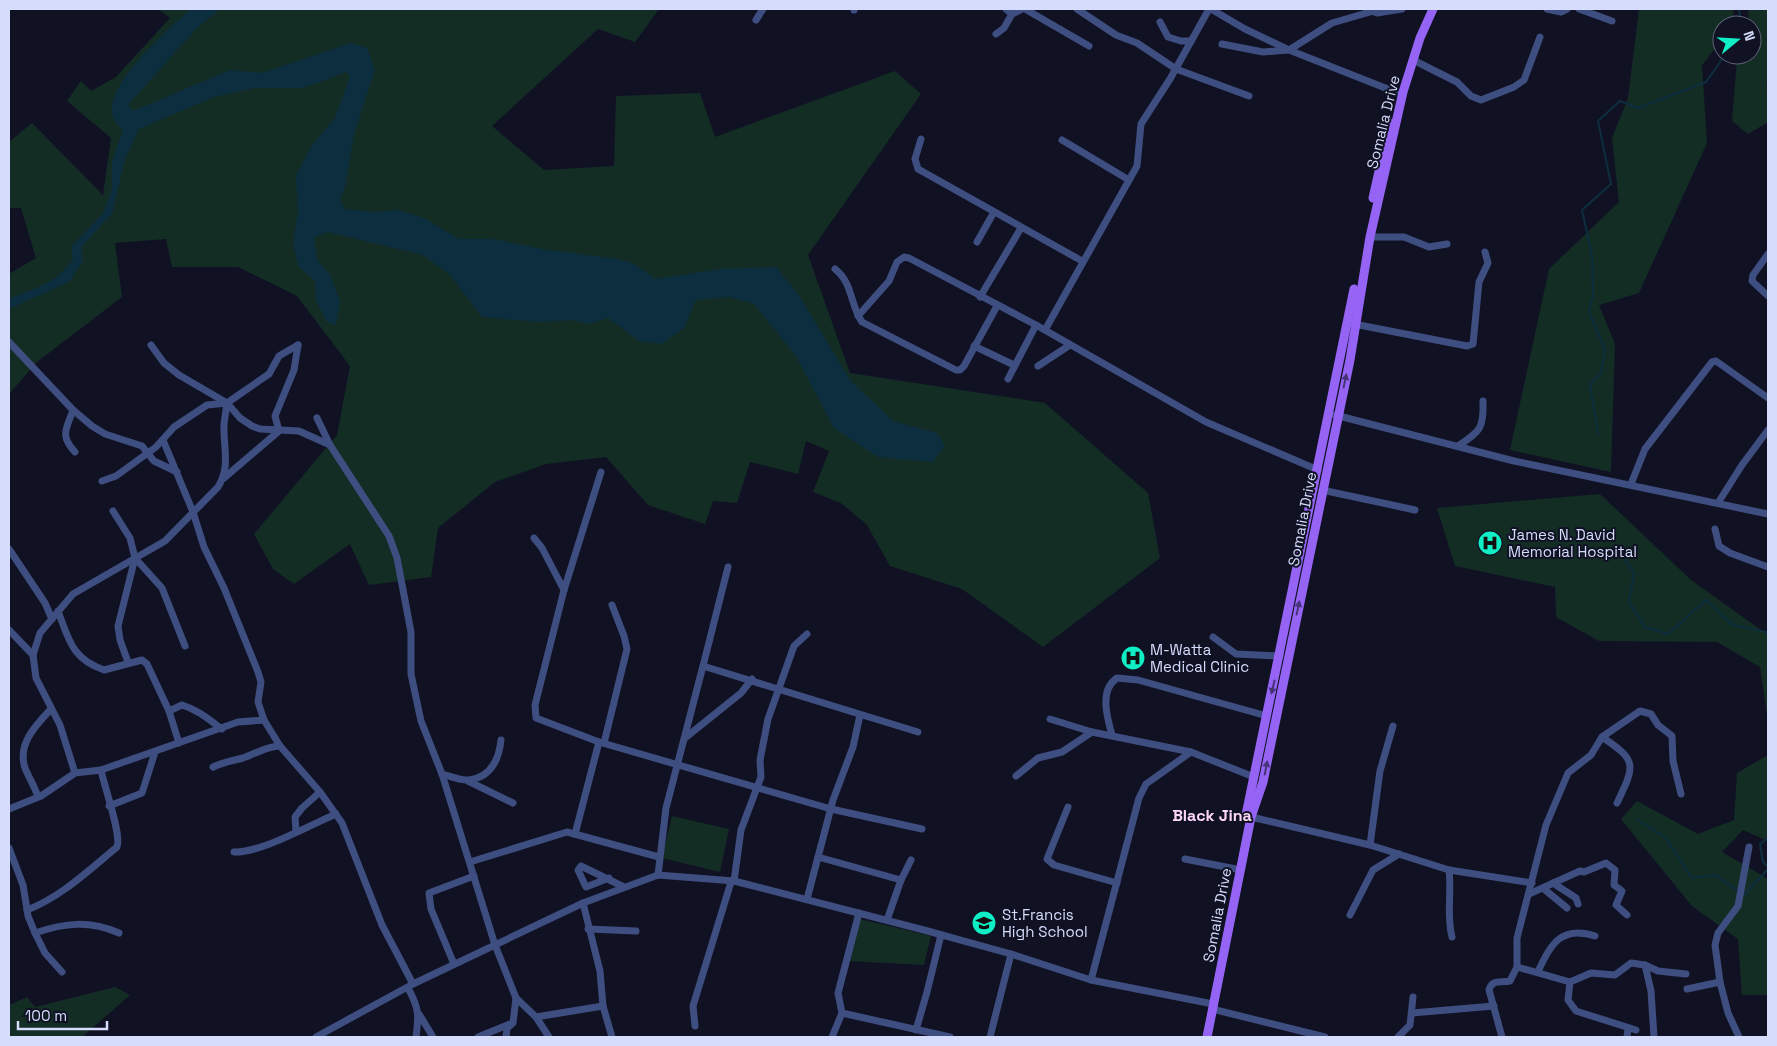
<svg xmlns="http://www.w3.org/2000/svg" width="1777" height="1046" font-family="'Space Grotesk',sans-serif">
  <rect width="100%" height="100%" fill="#101224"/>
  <g fill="#132d25">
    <path d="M 158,9 L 659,9 L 635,42 L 598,29 L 492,126 L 544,170 L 614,166 L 616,96 L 700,93 L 715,137 L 895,71 L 921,94 L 808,255 L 850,373 L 1045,403 L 1148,493 L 1160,558 L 1043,647 L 962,589 L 890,566 L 867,525 L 841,503 L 813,492 L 829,451 L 806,441 L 798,474 L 750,462 L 737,503 L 713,501 L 705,524 L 648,505 L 606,457 L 546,464 L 495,482 L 438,528 L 431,577 L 369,585 L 350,544 L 294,584 L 273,569 L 254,534 L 337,435 L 350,366 L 297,296 L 238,267 L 172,267 L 166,239 L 115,243 L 122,297 L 37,362 L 9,394 L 9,274 L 36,258 L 21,208 L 9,208 L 9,142 L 32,123 L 103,195 L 111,138 L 67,101 L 81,81 L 91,91 L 116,77 L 170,18 Z"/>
    <path d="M 1639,9 L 1733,9 L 1735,25 L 1722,25 L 1722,40 L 1702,65 L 1707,143 L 1639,293 L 1599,305 L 1615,344 L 1611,472 L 1510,450 L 1549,269 L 1619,202 L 1612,138 L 1628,98 Z"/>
    <path d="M 1748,9 L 1768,9 L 1768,86 L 1766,87 L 1768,91 L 1768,122 L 1748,134 L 1732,121 L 1737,60 L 1740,55 L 1752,55 L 1752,25 L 1749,25 Z"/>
    <path d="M 1600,494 L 1691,580 L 1768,635 L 1768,721 L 1760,667 L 1717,642 L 1599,641 L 1556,617 L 1555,587 L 1455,566 L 1437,508 Z"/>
    <path d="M 1768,755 L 1768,841 L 1743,830 L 1722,852 L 1768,879 L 1768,995 L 1742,995 L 1738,939 L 1692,906 L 1621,819 L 1637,801 L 1698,834 L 1734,820 L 1737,773 Z"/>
    <path d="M 672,816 L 729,829 L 720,872 L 662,858 Z"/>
    <path d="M 860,919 L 931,936 L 924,965 L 848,961 Z"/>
    <path d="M 115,987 L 130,995 L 82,1037 L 9,1037 L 9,1005 L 27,997 L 35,1007 Z"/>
  </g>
  <path fill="#0d2e3f" d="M 191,9 L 220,9 L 196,29 L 128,105 L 133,111 L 230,70 L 262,73 L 351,43 L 367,48 L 375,70 L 354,134 L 346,183 L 340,200 L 345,209 L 374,212 L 399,210 L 424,218 L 459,239 L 494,239 L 542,249 L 617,259 L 633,263 L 655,279 L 721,269 L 776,267 L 799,295 L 850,380 L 893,421 L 937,433 L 945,446 L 933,462 L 878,457 L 834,428 L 796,356 L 754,304 L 730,297 L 696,300 L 684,328 L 661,344 L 639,341 L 608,318 L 589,324 L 571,320 L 539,322 L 482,317 L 450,275 L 423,255 L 328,232 L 314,237 L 317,260 L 330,274 L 340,302 L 336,325 L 327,322 L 316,301 L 315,281 L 298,266 L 293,242 L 298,212 L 296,175 L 313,144 L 335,118 L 350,76 L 346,72 L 303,88 L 255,88 L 214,97 L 139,129 L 125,159 L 112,214 L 81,247 L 83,261 L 69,282 L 9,309 L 9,299 C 36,287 56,285 73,259 L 71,247 L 104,212 L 112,188 L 112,162 L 123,130 C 116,124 111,118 112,107 C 116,75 167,30 191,9 Z"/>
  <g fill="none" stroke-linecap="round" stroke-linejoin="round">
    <g stroke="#0d2e3f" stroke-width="2">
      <path d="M 1739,9 L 1741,25"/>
      <path d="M 1598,433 L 1590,385 L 1601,373 L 1605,349 L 1589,312 L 1593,295 L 1592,256 L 1582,210 L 1611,184 L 1598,121 L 1620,101 L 1638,108 L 1706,82 L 1725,55"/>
      <path d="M 1622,554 L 1634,573 L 1629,602 L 1645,627 L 1668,634 L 1706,600 L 1733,625 L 1766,632 L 1768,636"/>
      <path d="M 1636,819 L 1665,837 L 1692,878 L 1715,875 L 1738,891"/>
      <path d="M 1768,838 L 1760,844 L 1763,862 L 1768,867"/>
      <path d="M 1742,894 L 1744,895 L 1768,869"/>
    </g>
    <g stroke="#3e4e80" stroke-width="7">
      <path d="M 1006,9 L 1012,14"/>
      <path d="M 1025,9 L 1089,46"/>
      <path d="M 1077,9 L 1116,35 L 1137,43 L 1176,69 L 1249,96"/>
      <path d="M 1211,9 L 1245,29 L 1289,50 L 1398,93"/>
      <path d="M 1366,9 L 1377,13 L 1402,9"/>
      <path d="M 1547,9 L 1561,12 L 1567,9"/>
      <path d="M 1579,9 L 1612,21"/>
      <path d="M 854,10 L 854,9"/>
      <path d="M 756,20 L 763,9"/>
      <path d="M 1160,22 L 1168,37 L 1181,41 L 1191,41"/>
      <path d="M 996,34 L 1004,28 L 1012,14 L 1022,9"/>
      <path d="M 1222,44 L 1263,52 L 1289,50 L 1332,23 L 1370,12"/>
      <path d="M 1413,60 L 1457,82 L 1471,96 L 1481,100 L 1514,87 L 1524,80 L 1540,37"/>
      <path d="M 921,139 L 915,159 L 918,169 L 1082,261"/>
      <path d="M 1062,140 L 1129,180"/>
      <path d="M 1370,237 L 1404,237 L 1429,247 L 1447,244"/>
      <path d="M 977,242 L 994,212"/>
      <path d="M 1768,254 L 1753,275 L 1752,281 L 1768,296"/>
      <path d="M 835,269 C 853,283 850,305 862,322 L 956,370 L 960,370 L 964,366 L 997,306"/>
      <path d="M 980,297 L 1021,228"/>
      <path d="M 858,316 L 889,281 L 897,262 L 904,257 L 909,258 L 1036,325 L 1206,422 L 1318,470"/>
      <path d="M 1354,324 L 1467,346 L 1473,344 L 1479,282 L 1488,263 L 1485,252"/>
      <path d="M 1045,330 L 1137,166 L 1141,124 L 1170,79 L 1209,9"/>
      <path d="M 9,342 L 73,410 L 92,426 L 105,434 L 142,446 L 154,461 L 177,472"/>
      <path d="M 151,345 L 164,363 L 179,375 L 227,403 L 240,418 L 252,426 L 260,429 L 299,431 L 330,445 L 389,536 L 397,558 L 411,632 L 411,674 L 421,721 L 442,774 L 495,945 L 516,998 L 513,1023 L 507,1028 L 506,1037"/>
      <path d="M 974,346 L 1014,365"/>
      <path d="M 1038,366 L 1070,345"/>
      <path d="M 1008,379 L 1036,325"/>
      <path d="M 73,410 C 67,428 59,435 75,452"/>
      <path d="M 1335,415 L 1514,461 L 1768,514"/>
      <path d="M 317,418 L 330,445"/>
      <path d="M 163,440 L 193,512 L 204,547 L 224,588 L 258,672 L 261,682 L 258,702 L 264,720"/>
      <path d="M 1458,446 C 1480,431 1484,429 1483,401"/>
      <path d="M 601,472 L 564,590 L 535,705 L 536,718 L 599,742 L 831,809 L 922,829"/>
      <path d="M 224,478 L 279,431 L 275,416 L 294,370 L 298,345"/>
      <path d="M 102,481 L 116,476 L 156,447 L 174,427 L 207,405 L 227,403 L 269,374 L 279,356 L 298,345"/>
      <path d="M 1631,484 L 1645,449 L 1712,362 L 1716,361 L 1768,398"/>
      <path d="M 1322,490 L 1415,510"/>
      <path d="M 1718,503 L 1742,465 L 1768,430"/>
      <path d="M 113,511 L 130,538 L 135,558 L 118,626 L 120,640 L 128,662"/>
      <path d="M 1715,529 L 1719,546 L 1730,553 L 1768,567"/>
      <path d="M 534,538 L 542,548 L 564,590"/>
      <path d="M 9,549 L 45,603 L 52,619"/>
      <path d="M 135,558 L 162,588 L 185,646"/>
      <path d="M 58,611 C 69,640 72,659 104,670 L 142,660 L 147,664 L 169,711 L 179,743"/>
      <path d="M 9,630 L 33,655"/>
      <path d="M 1213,637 L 1236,654 L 1280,656"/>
      <path d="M 703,666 L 728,567"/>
      <path d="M 169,711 L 182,705 C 198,710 208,719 222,729"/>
      <path d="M 1050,719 L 1092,732 L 1191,752 L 1254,777"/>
      <path d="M 1112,735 C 1107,717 1099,690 1117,678 L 1138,680 L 1267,716"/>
      <path d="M 1602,737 C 1638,761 1635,765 1617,803"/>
      <path d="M 685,738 L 741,693 L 752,679"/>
      <path d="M 604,743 L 627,649 L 624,636 L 612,605"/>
      <path d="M 213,767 C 223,762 232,761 243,758 C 255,754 267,746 280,746"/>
      <path d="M 75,773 L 60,725 L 36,678 L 33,655 L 40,633 L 73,594 L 165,541 L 218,487 C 231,466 223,447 224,424 C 225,417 226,410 227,403"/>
      <path d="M 442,774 C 449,776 461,781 469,780 C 491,777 499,759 501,740"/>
      <path d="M 1016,776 L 1038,758 L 1062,752 L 1092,732"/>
      <path d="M 468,781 L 513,803"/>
      <path d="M 38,797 C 35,787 29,778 25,768 C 17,744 36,725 51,709"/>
      <path d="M 109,806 L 142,793 L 155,752"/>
      <path d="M 1068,807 L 1047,859 L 1054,865 L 1117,883"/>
      <path d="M 9,809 L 41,796 L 75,773 L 101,770 L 238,722 L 264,720 L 280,746 L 320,792 L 342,823 L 382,925 L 413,984"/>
      <path d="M 1251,817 L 1370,845 L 1449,870 L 1532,883"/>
      <path d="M 296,831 L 295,817 L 302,808 L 320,792"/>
      <path d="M 575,834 L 599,742"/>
      <path d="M 1370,845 L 1380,771 L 1393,726"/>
      <path d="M 9,848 L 23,885 L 28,916 L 35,933 L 45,953 L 62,972"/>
      <path d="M 234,852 C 261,853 310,825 336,814"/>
      <path d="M 818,857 L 901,880"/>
      <path d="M 1185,859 L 1236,869"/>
      <path d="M 470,862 L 567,832 L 659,857"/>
      <path d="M 1449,870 C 1452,893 1446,915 1452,937"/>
      <path d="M 658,875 L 666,808 L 703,666 L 918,732"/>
      <path d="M 609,878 L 586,887 L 578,870 L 581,866 L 624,887"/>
      <path d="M 734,881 L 741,830 L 761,777 L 760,760 L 768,719 L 794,646 L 807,634"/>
      <path d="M 1553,883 L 1576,898 L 1578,904"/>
      <path d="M 1544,889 L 1567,908"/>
      <path d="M 1529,894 L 1580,871 L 1584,872 L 1606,863 L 1615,870 L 1614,885 L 1622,891 L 1616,905 L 1627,915"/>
      <path d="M 807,899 L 833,800 L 853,747 L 860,715"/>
      <path d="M 583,903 L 600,971 L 603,1006 L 612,1037"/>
      <path d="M 27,910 C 61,897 89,870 117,847 C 122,835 104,786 101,770"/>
      <path d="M 1350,915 L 1373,870 L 1399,854"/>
      <path d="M 887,920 L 901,880 L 911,860"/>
      <path d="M 588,929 L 636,931"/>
      <path d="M 35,933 C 64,923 89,920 119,933"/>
      <path d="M 454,964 L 431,909 L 429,893 L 474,876"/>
      <path d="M 1645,965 L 1651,991 L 1654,1037"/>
      <path d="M 1517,967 L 1570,982 L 1591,973 L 1615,975 L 1631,963 L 1645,965 L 1658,971 L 1686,974"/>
      <path d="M 1538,972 C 1550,944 1562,925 1595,936"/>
      <path d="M 1091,980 L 1139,798 L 1146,784 L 1191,752"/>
      <path d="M 1570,982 L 1568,1000 L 1576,1011 L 1636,1030"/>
      <path d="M 1720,982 L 1715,945 L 1718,933 L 1738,906 L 1749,847"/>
      <path d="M 408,988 C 419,1008 419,1015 416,1037"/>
      <path d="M 1687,989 L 1720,982 L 1728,1013 L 1739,1037"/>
      <path d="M 516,998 L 536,1017 L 549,1037"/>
      <path d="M 1212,1009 L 1325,1037"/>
      <path d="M 842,1013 L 950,1037"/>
      <path d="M 1412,1013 L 1494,1006"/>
      <path d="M 419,1014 L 433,1037"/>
      <path d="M 536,1017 L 603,1006"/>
      <path d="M 695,1026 L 693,1006 L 731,882"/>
      <path d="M 916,1030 L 927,992 L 941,935"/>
      <path d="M 316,1037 L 413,984 L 583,903 L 658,875 L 734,881 L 924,930 L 1011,954 L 1091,980 L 1213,1004"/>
      <path d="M 478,1037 L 510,1024"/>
      <path d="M 832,1037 L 842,1013 L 838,993 L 859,913"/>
      <path d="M 990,1037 L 1011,954"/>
      <path d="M 1398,1037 L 1410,1025 L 1413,997"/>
      <path d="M 1502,1037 L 1489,990 C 1492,979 1500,983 1510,981 L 1517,967 L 1517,938 L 1546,825 L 1568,773 L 1591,755 L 1602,737 L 1640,711 L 1651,714 L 1658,725 L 1672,736 L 1673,761 L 1681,794"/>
      <path d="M 1627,1037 L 1628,1028"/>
    </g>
    <g stroke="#9664f5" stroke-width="9">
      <path d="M 1373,198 L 1390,123"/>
      <path d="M 1246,815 L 1354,289"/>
      <path d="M 1207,1037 L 1251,817 L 1263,782 L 1350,360 L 1370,237 L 1403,92 L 1420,38 L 1433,9"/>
    </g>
  </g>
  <defs><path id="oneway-solid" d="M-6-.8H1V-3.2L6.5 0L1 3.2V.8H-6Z" transform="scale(1.25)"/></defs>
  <g fill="#463378">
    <use href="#oneway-solid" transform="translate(1345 381) rotate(-78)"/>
    <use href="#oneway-solid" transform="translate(1298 608) rotate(-78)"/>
    <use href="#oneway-solid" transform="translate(1273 687) rotate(103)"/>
    <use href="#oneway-solid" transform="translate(1266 768) rotate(-79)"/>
  </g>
  <defs>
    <symbol id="hospital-disc" viewBox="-11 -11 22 22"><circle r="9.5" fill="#10eec5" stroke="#101224"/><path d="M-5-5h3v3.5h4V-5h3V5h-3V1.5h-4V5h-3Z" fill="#111"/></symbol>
    <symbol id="school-disc" viewBox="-11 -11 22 22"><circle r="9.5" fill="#10eec5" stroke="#101224"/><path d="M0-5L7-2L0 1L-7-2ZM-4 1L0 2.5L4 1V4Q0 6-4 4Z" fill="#111"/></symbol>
  </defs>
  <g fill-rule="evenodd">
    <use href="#hospital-disc" x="1476" y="529" width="28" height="28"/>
    <use href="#hospital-disc" x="1119" y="644" width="28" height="28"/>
    <use href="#school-disc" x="970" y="909" width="28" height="28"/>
  </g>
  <g text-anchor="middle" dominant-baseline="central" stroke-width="4" stroke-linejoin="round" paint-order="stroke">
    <g font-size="15" fill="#d5dcfc" stroke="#101224">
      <text transform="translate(1383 122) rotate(-76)">Somalia Drive</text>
      <text transform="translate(1302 519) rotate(-79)">Somalia Drive</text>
      <text transform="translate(1217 915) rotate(-79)">Somalia Drive</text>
    </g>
    <g font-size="15" fill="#d5dcfc" stroke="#101224" text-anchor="start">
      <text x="1508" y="534">James N. David<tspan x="1508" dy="17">Memorial Hospital</tspan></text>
      <text x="1150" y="649">M-Watta<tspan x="1150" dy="17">Medical Clinic</tspan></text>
      <text x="1002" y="914">St.Francis<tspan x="1002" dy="17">High School</tspan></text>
    </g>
    <g font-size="16" font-weight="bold" fill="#fcd7f9" stroke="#101224">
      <text x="1212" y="815">Black Jina</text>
    </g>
  </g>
  <rect width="1777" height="1046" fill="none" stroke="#d5dcfc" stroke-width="20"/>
  <g transform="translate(1737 40) rotate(72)"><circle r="24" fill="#101224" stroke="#5f637a"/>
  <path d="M0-4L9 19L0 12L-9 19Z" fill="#10eec5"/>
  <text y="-8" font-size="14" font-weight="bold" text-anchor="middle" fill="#d5dcfc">N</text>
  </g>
  <path d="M18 1021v8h89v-8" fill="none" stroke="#d5dcfc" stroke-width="2.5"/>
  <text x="25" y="1021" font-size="15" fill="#d5dcfc" stroke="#101224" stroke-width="4" paint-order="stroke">100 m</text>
</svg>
